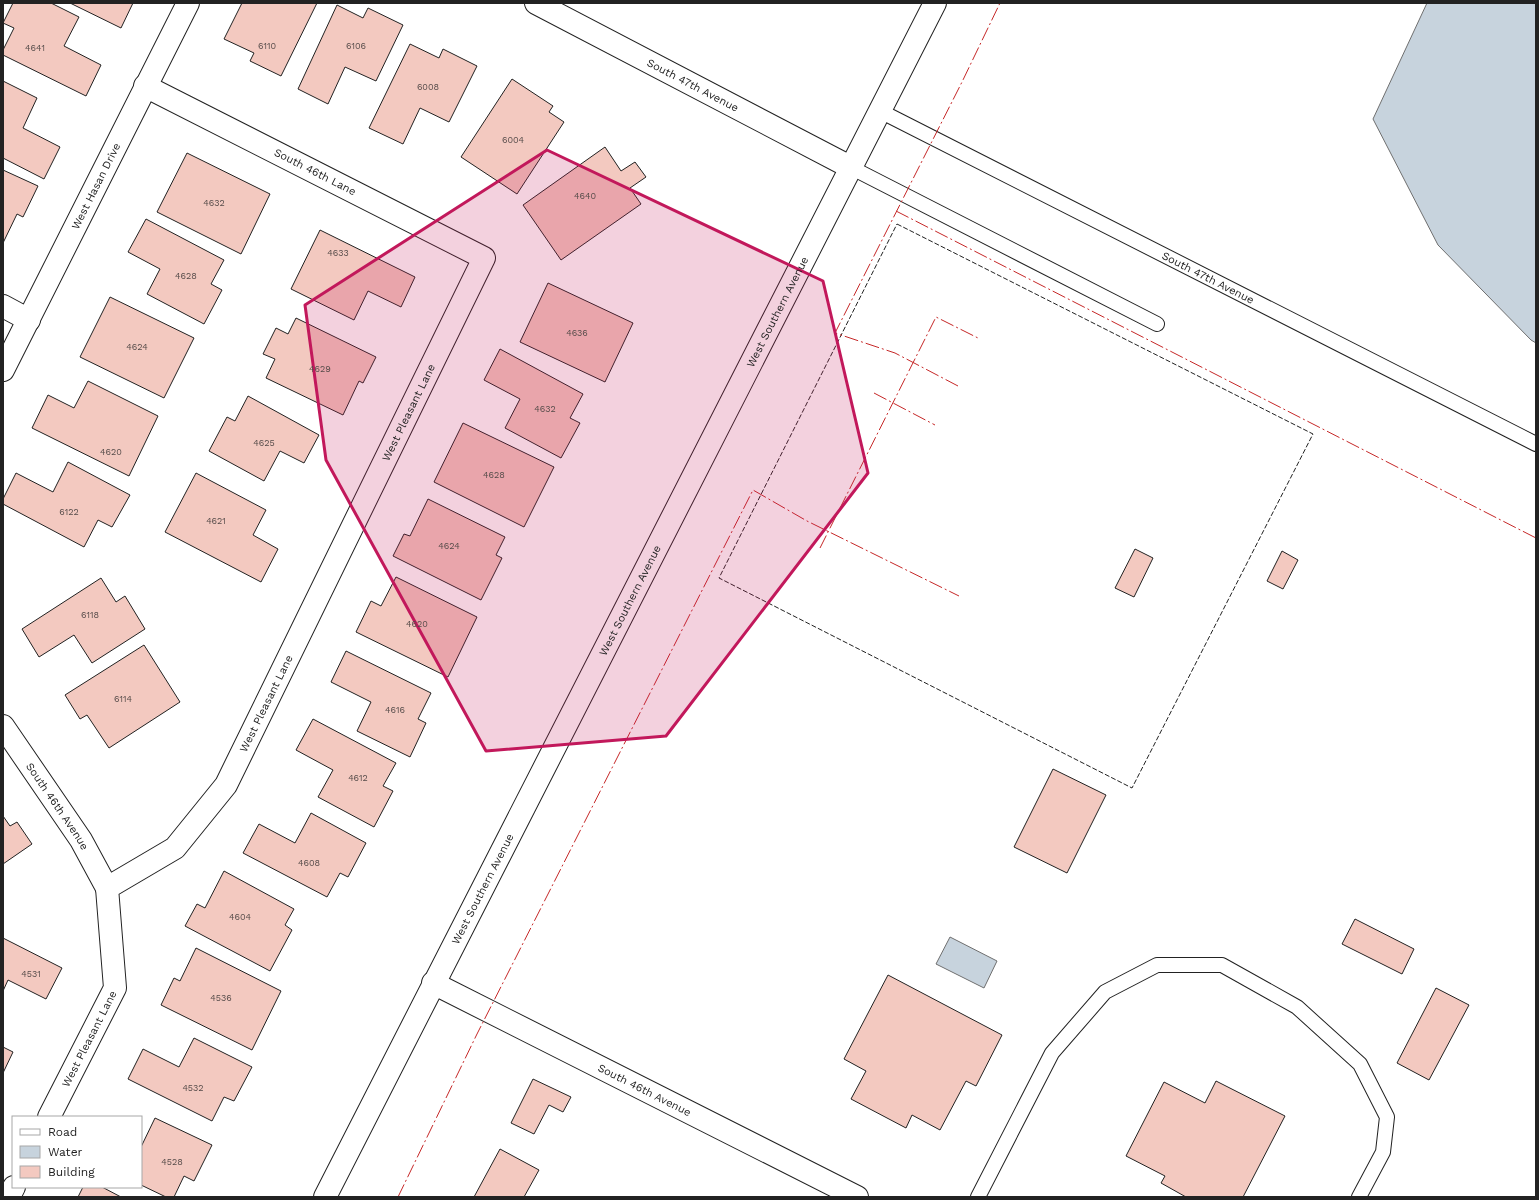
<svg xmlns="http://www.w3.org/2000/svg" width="1539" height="1200" font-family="'Work Sans',sans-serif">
  <rect width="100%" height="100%" fill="#fff"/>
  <g fill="#c7d3dd" stroke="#6f6f6f">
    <path d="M 1427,3 L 1536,3 L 1536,343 L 1531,340 L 1438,245 L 1373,119 Z"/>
    <path d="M 950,937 L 997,961 L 984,988 L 936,964 Z"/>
  </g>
  <g fill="#f3c9c0" stroke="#222">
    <path d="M 13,3 L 51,3 L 79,17 L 64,46 L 101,65 L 86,96 L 3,55 L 3,50 L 14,28 L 3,23 Z"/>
    <path d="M 70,3 L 133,3 L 121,28 Z"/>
    <path d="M 242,3 L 317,3 L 281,76 L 250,61 L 254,53 L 224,39 Z"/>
    <path d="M 337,5 L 363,18 L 368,8 L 403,25 L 376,81 L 345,67 L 328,104 L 298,89 Z"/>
    <path d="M 410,44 L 439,58 L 443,49 L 477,66 L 449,122 L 420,108 L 403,144 L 369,128 Z"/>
    <path d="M 512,79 L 553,106 L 549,112 L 564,122 L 517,194 L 461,157 Z"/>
    <path d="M 3,81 L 37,98 L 23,128 L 60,147 L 44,179 L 3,158 Z"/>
    <path d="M 605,147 L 621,171 L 635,162 L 646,177 L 630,188 L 641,204 L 561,260 L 523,205 Z"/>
    <path d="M 187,153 L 270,194 L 241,254 L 157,212 Z"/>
    <path d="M 3,170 L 38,186 L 23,217 L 17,214 L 3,243 Z"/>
    <path d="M 146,219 L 224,260 L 211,284 L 222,290 L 204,324 L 147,294 L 160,269 L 128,252 Z"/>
    <path d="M 320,230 L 415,277 L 401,307 L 368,291 L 354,320 L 291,289 Z"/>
    <path d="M 548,283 L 633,323 L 605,382 L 520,342 Z"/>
    <path d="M 110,297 L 194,338 L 164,398 L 80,357 Z"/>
    <path d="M 296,318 L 376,357 L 363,383 L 359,381 L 343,415 L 266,378 L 275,359 L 263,354 L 276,328 L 288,334 Z"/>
    <path d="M 500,349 L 583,394 L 570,418 L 580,423 L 561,458 L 505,428 L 520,399 L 484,380 Z"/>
    <path d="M 88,381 L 158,416 L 129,476 L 32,428 L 48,395 L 74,408 Z"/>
    <path d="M 248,396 L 319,435 L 304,463 L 280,451 L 264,481 L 209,451 L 227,417 L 235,421 Z"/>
    <path d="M 463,423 L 554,467 L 524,527 L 434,482 Z"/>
    <path d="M 68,462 L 130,495 L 112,527 L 98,520 L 84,547 L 3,504 L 3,499 L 16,473 L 53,492 Z"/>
    <path d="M 196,473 L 266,510 L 253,535 L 278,549 L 261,582 L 165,532 Z"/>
    <path d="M 428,499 L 505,537 L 496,555 L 502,558 L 481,600 L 393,556 L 404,534 L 410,536 Z"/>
    <path d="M 1135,549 L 1153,558 L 1134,597 L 1115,588 Z"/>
    <path d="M 1282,551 L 1298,560 L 1283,589 L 1267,581 Z"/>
    <path d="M 396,577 L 477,617 L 448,677 L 356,632 L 371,601 L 381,606 Z"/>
    <path d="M 101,578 L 116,602 L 125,596 L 145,629 L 92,663 L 74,635 L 39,657 L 22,629 Z"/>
    <path d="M 144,645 L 180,702 L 109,748 L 87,715 L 80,719 L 65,695 Z"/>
    <path d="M 346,651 L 431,693 L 418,719 L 426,723 L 410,757 L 357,731 L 371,702 L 331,682 Z"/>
    <path d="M 313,719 L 396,763 L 383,786 L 393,791 L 374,827 L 318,797 L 333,770 L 296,750 Z"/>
    <path d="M 1053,769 L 1106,795 L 1067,873 L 1014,847 Z"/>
    <path d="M 311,813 L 366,843 L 348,877 L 340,873 L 327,897 L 243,853 L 259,824 L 295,843 Z"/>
    <path d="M 3,816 L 10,826 L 17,822 L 32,844 L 3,864 Z"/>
    <path d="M 224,871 L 294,909 L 285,925 L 292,930 L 270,971 L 185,926 L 197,904 L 205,908 Z"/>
    <path d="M 1355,919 L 1414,949 L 1402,974 L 1342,944 Z"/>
    <path d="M 3,938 L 62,968 L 46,999 L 8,980 L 3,991 Z"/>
    <path d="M 196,948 L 281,991 L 252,1050 L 161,1005 L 174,978 L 180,981 Z"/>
    <path d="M 888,975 L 1002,1035 L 976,1086 L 966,1081 L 940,1130 L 912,1115 L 906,1128 L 851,1099 L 866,1071 L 844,1059 Z"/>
    <path d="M 1436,988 L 1469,1005 L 1429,1080 L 1397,1063 Z"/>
    <path d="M 194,1038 L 252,1067 L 234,1101 L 224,1097 L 212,1121 L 128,1079 L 143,1049 L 179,1067 Z"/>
    <path d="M 3,1047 L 13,1052 L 3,1073 Z"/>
    <path d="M 533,1079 L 571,1097 L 563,1112 L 549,1105 L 534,1134 L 511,1123 Z"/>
    <path d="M 1216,1081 L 1285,1116 L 1243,1197 L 1186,1197 L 1161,1183 L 1165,1176 L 1126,1156 L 1164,1082 L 1205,1103 Z"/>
    <path d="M 155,1118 L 212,1145 L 194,1181 L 184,1176 L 174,1197 L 166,1197 L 141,1185 L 141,1147 Z"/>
    <path d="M 500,1149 L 539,1170 L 524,1197 L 474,1197 Z"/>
    <path d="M 83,1187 L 102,1187 L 121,1197 L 78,1197 Z"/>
  </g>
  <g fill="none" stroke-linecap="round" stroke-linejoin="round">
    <defs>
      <g id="service">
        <path id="s1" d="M 880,111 L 1536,444"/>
        <path d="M 850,167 L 1157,324"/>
        <path d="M 978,1197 L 1052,1053 L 1105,992 L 1157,965 L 1222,965 L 1297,1007 L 1360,1064 L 1387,1117 L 1383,1152 L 1359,1197"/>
      </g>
      <g id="minor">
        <path d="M 3,306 L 29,320"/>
        <path id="s2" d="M 3,370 L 188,3"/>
        <path id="s3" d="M 3,726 L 81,840 L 107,888"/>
        <path id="s4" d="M 433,983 L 857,1197"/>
        <path id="s5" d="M 49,1117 L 115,988 L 107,888 L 175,848 L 226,785 L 484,258 L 145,86"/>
        <path d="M 9,1197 L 14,1187"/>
      </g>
      <g id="tertiary">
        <path id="s6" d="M 536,3 L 850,167"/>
      </g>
      <g id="secondary">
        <path id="s7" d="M 325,1197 L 935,3"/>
      </g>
    </defs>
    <use href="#service" stroke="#222" stroke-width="16"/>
    <use href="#minor" stroke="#222" stroke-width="24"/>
    <use href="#tertiary" stroke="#222" stroke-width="24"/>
    <use href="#secondary" stroke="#222" stroke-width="24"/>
    <use href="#service" stroke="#fff" stroke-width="14"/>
    <use href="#minor" stroke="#fff" stroke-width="22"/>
    <use href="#tertiary" stroke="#fff" stroke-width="22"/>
    <use href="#secondary" stroke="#fff" stroke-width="22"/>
    <path stroke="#222" stroke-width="1" stroke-dasharray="5 2" stroke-linecap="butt" d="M 897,224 L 1313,434 L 1132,788 L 719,578 Z"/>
    <g stroke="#c62828" stroke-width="1" stroke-dasharray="14 3 2 3" stroke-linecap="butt">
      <path d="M 896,211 L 1536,538"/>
      <path d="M 958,386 L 895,353 L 835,333 L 962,82 L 1000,3"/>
      <path d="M 874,393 L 935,425"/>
      <path d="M 820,548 L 936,317 L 980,339"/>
      <path d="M 398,1197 L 477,1034 L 753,490 L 807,521 L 959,596"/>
    </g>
  </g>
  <path fill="#c2185b" fill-opacity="0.2" stroke="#c2185b" stroke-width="3" stroke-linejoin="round" d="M 547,150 L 823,281 L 868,473 L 666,736 L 486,751 L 326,460 L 305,305 Z"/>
  <g text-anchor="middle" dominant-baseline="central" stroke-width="3" stroke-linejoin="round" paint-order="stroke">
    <g font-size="9" fill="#564c4a">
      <text x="267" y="46">6110</text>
      <text x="356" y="46">6106</text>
      <text x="35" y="48">4641</text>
      <text x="428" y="87">6008</text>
      <text x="513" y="140">6004</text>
      <text x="585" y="196">4640</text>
      <text x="214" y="203">4632</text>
      <text x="338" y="253">4633</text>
      <text x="186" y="276">4628</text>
      <text x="577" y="333">4636</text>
      <text x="137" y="347">4624</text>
      <text x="320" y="369">4629</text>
      <text x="545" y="409">4632</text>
      <text x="264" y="443">4625</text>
      <text x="111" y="452">4620</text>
      <text x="494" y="475">4628</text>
      <text x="69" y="512">6122</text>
      <text x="216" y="521">4621</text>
      <text x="449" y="546">4624</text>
      <text x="90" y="615">6118</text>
      <text x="417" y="624">4620</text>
      <text x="123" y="699">6114</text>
      <text x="395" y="710">4616</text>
      <text x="358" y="778">4612</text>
      <text x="309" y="863">4608</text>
      <text x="240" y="917">4604</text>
      <text x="31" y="974">4531</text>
      <text x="221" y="998">4536</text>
      <text x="193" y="1088">4532</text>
      <text x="172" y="1162">4528</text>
    </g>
    <g font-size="11" fill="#222" stroke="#fff">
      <text stroke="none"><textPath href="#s6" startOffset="177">South 47th Avenue</textPath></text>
      <text transform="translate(315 172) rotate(27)">South 46th Lane</text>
      <text stroke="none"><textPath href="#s2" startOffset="206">West Hasan Drive</textPath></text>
      <text stroke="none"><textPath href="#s1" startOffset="368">South 47th Avenue</textPath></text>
      <text stroke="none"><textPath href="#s7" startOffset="994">West Southern Avenue</textPath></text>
      <text stroke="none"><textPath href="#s5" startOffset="820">West Pleasant Lane</textPath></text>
      <text stroke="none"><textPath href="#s7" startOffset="670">West Southern Avenue</textPath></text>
      <text stroke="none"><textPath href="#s5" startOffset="496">West Pleasant Lane</textPath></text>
      <text stroke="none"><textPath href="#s3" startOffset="97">South 46th Avenue</textPath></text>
      <text stroke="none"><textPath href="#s7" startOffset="346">West Southern Avenue</textPath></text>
      <text stroke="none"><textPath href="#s5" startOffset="88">West Pleasant Lane</textPath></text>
      <text stroke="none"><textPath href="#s4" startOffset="237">South 46th Avenue</textPath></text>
    </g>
  </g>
  <rect width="1539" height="1200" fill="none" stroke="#222222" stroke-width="8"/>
  <rect x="12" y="1116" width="130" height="72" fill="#ffffff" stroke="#a7a7a7"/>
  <rect x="20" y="1129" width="20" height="6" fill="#ffffff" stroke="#a7a7a7"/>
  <text x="48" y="1136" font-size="12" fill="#222222">Road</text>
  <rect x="20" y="1146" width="20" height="12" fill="#c7d3dd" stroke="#a7a7a7"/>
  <text x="48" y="1156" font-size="12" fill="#222222">Water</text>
  <rect x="20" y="1166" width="20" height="12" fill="#f3c9c0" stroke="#a7a7a7"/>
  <text x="48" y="1176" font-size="12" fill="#222222">Building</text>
</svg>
